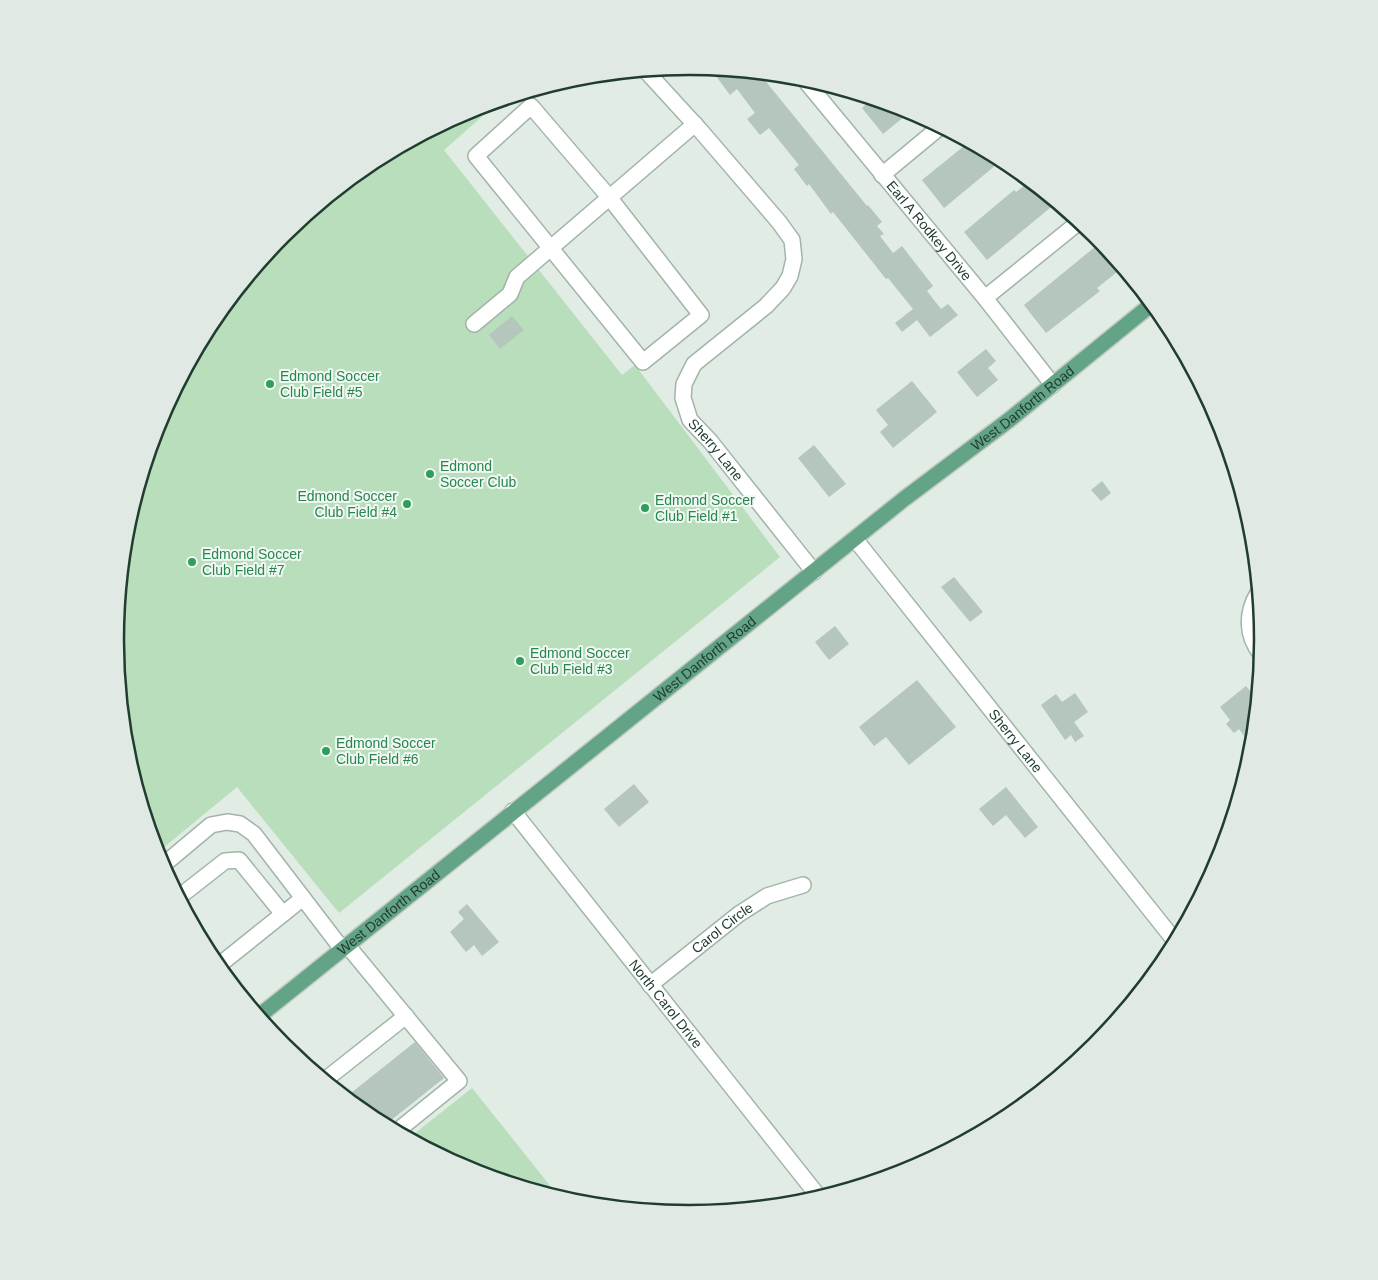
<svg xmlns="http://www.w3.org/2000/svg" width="1378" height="1280" font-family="Helvetica,sans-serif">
  <rect width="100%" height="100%" fill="#e0ece4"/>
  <g fill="#b8debb">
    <path d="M 501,100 L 444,150 L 622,375 L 635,365 L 780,557 L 339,913 L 237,787 L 157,853 L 126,752 L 115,640 L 126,528 L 159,420 L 212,321 L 284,234 L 370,163 L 470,110 Z"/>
    <path d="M 472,1088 L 559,1197 L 469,1170 L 409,1138 Z"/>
  </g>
  <g fill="#b5c6bd">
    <path d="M 710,68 L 759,73 L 867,206 L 868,205 L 882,222 L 877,226 L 884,234 L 880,236 L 893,253 L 902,246 L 933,286 L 927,291 L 941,309 L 948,304 L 958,315 L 930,337 L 917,320 L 902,332 L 895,323 L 913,309 L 888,278 L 886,279 L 833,212 L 831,214 L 809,184 L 807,186 L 794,169 L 799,165 L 769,128 L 760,135 L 747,119 L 755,113 L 737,89 L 730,95 Z"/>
    <path d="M 873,99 L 909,110 L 911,111 L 883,134 L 862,108 Z"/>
    <path d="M 969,142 L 1002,160 L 944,208 L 922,180 Z"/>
    <path d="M 1030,181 L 1056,203 L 987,260 L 964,232 L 1014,190 L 1016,192 Z"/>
    <path d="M 1101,242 L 1122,268 L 1097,288 L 1100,291 L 1046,333 L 1024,305 Z"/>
    <path d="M 512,316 L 524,330 L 500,349 L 489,335 Z"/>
    <path d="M 986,349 L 996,361 L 988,368 L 998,380 L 977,397 L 957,372 Z"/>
    <path d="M 912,381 L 937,412 L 893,448 L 880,432 L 888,425 L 876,410 Z"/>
    <path d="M 814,445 L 846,484 L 829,497 L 798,458 Z"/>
    <path d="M 1102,481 L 1111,493 L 1101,501 L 1091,490 Z"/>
    <path d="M 954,577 L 983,612 L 970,622 L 941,587 Z"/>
    <path d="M 835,626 L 849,644 L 829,660 L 815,642 Z"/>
    <path d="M 917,680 L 956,727 L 909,765 L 886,737 L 874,746 L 859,727 Z"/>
    <path d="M 1246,686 L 1257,699 L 1252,747 L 1239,729 L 1234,733 L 1226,724 L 1230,720 L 1220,707 Z"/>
    <path d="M 1075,693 L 1088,712 L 1074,722 L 1084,736 L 1075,742 L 1071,735 L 1065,740 L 1041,705 L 1056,694 L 1062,702 Z"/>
    <path d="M 634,784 L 649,802 L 619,827 L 604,809 Z"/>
    <path d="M 1006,787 L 1038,827 L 1025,838 L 1006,815 L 993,826 L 979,809 Z"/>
    <path d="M 467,904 L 499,942 L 482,956 L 474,945 L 466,952 L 450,932 L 464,919 L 458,912 Z"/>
    <path d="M 415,1042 L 444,1078 L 385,1125 L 370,1117 L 346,1097 Z"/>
  </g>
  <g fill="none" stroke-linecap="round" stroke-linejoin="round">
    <defs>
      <g id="minor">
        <path id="s1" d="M 646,71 L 700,130 L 779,222 L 792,240 L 794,259 L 790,276 L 783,288 L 766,306 L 694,364 L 684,384 L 683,398 L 690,420 L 710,441 L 814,572"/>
        <path id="s2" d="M 803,78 L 985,298 L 1053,385"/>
        <path d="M 531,106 L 609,197 L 701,315 L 643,362 L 476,156 Z"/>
        <path d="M 882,175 L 940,127"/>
        <path d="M 985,298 L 1079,222"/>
        <path d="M 474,324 L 510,294 L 517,277 L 695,124"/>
        <path id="s3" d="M 855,539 L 1175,941"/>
        <path d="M 1258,593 C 1246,613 1246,636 1261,654"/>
        <path id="s4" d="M 513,811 L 819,1197"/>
        <path d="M 162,866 L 211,825 L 227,822 L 240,824 L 254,834 L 342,949"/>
        <path d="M 179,897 L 225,861 L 239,860 L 283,914 L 303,898"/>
        <path d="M 347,945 L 459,1081 L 397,1131"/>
        <path d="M 218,966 L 283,914"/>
        <path id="s5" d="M 650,985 L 739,914 L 767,896 L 803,885"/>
        <path d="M 325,1080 L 406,1016"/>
      </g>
      <g id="major">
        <path id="s6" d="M 259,1016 L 904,499 L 1009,420 L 1152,304"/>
      </g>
    </defs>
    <use href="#minor" stroke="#a3b4aa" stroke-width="18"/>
    <use href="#major" stroke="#c1c9c5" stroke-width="18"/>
    <use href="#minor" stroke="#fff" stroke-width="15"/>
    <use href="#major" stroke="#63a386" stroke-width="15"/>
  </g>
  <g fill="#2e9e5b" stroke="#f1f8f3" stroke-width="2">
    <circle cx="270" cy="384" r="5"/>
    <circle cx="430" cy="474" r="5"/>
    <circle cx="407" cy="504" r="5"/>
    <circle cx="645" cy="508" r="5"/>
    <circle cx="192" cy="562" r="5"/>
    <circle cx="520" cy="661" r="5"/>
    <circle cx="326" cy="751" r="5"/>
  </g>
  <g text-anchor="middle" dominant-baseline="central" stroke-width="4" stroke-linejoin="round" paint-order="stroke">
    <g font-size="14" fill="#203d30" stroke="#f1f8f3">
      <text stroke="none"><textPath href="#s2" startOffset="198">Earl A Rodkey Drive</textPath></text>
      <text stroke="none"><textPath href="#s6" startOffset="976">West Danforth Road</textPath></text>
      <text stroke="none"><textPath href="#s1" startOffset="490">Sherry Lane</textPath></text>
      <text stroke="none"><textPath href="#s6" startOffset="571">West Danforth Road</textPath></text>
      <text stroke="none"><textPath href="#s3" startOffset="258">Sherry Lane</textPath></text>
      <text stroke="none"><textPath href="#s6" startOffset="166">West Danforth Road</textPath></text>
      <text stroke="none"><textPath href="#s5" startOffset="92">Carol Circle</textPath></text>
      <text stroke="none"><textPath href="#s4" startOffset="246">North Carol Drive</textPath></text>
    </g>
    <g font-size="14" fill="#27864d" stroke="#f1f8f3" text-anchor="start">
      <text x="280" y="376">Edmond Soccer<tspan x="280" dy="16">Club Field #5</tspan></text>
      <text x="440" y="466">Edmond<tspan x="440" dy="16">Soccer Club</tspan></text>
      <text x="397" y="496" text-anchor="end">Edmond Soccer<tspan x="397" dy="16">Club Field #4</tspan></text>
      <text x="655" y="500">Edmond Soccer<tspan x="655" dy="16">Club Field #1</tspan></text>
      <text x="202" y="554">Edmond Soccer<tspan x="202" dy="16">Club Field #7</tspan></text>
      <text x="530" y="653">Edmond Soccer<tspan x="530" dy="16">Club Field #3</tspan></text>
      <text x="336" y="743">Edmond Soccer<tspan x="336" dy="16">Club Field #6</tspan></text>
    </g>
  </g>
  <path d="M0 0H1378V1280H0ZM124 640a565 565 0 1 1 1130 0a565 565 0 1 1-1130 0Z" fill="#e0e9e3" fill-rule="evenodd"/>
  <path fill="none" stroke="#203d30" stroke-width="2.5" d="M124 640a565 565 0 1 1 1130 0a565 565 0 1 1-1130 0Z"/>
</svg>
